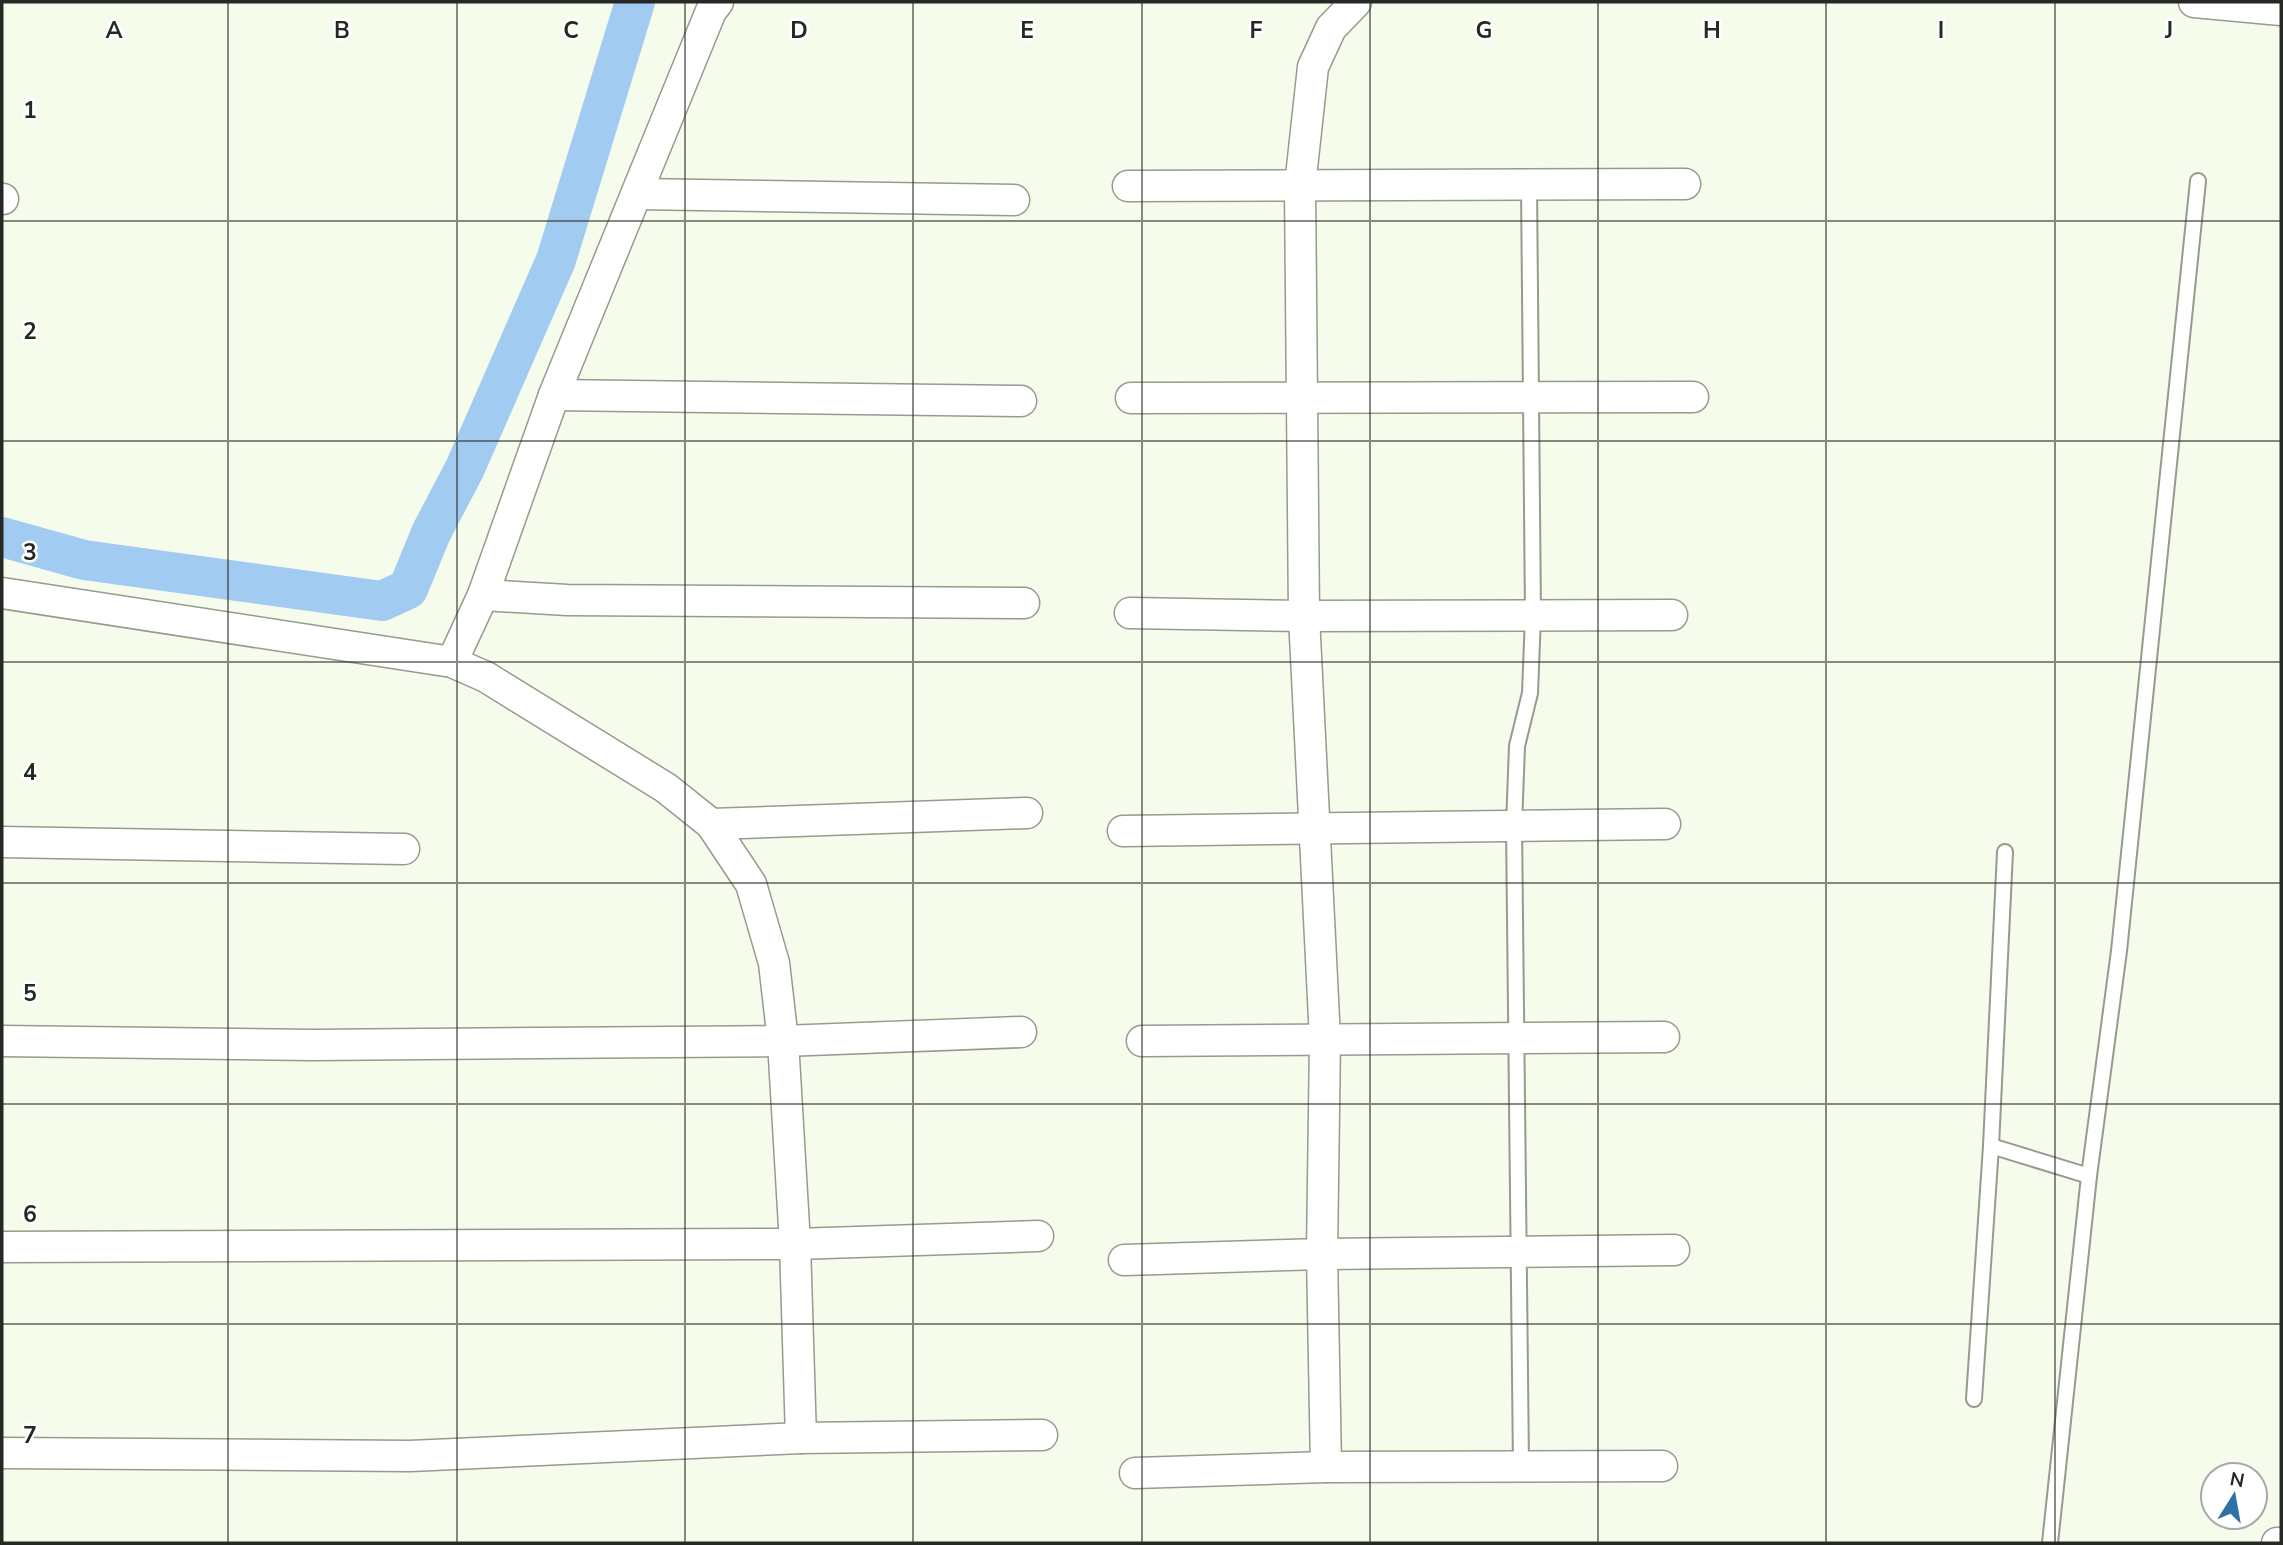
<svg xmlns="http://www.w3.org/2000/svg" width="2283" height="1545" font-family="'Nunito Sans',sans-serif">
  <rect width="100%" height="100%" fill="#f5fcec"/>
  <g fill="none" stroke-linecap="round" stroke-linejoin="round">
    <path stroke="#a2cbf1" stroke-width="40" d="M 2,537 L 84,560 L 382,601 L 408,589 L 431,533 L 465,468 L 556,260 L 635,2"/>
    <defs>
      <g id="service">
        <path d="M 1991,1146 L 2089,1176"/>
        <path d="M 1974,1399 L 1991,1146 L 2005,852"/>
        <path d="M 1521,1466 L 1514,826 L 1517,746 L 1530,693 L 1533,616 L 1529,185"/>
        <path d="M 2050,1543 L 2089,1176 L 2119,951 L 2198,181"/>
      </g>
      <g id="minor">
        <path d="M 2194,2 L 2281,10"/>
        <path d="M 1128,186 L 1685,184"/>
        <path d="M 637,194 L 1014,200"/>
        <path d="M 2,199 L 3,199"/>
        <path d="M 554,395 L 1021,401"/>
        <path d="M 1131,398 L 1693,397"/>
        <path d="M 2,593 L 452,662 L 486,677 L 666,788 L 711,824 L 751,884 L 774,963 L 783,1041 L 795,1244 L 801,1438"/>
        <path d="M 483,595 L 567,600 L 1024,603"/>
        <path d="M 1130,613 L 1304,616 L 1672,615"/>
        <path d="M 452,662 L 483,595 L 554,395 L 711,11 L 718,2"/>
        <path d="M 711,824 L 1027,813"/>
        <path d="M 1123,831 L 1665,824"/>
        <path d="M 2,842 L 404,849"/>
        <path d="M 2,1041 L 313,1045 L 783,1041 L 1021,1032"/>
        <path d="M 1142,1041 L 1664,1037"/>
        <path d="M 2,1247 L 795,1244 L 1038,1236"/>
        <path d="M 1124,1260 L 1322,1254 L 1674,1250"/>
        <path d="M 2,1453 L 410,1456 L 801,1438 L 1042,1435"/>
        <path d="M 1326,1467 L 1322,1254 L 1325,1039 L 1304,616 L 1300,186 L 1313,67 L 1331,28 L 1356,2"/>
        <path d="M 1135,1473 L 1326,1467 L 1662,1466"/>
        <path d="M 2277,1543 L 2281,1543"/>
      </g>
    </defs>
    <use href="#service" stroke="#959b8d" stroke-width="18"/>
    <use href="#minor" stroke="#959b8d" stroke-width="33"/>
    <use href="#service" stroke="#fff" stroke-width="14"/>
    <use href="#minor" stroke="#fff" stroke-width="30"/>
  </g>
  <path fill="none" stroke="#262923" stroke-width="2" stroke-opacity="0.55" d="M 228,2 L 228,1543M 457,2 L 457,1543M 685,2 L 685,1543M 913,2 L 913,1543M 1142,2 L 1142,1543M 1370,2 L 1370,1543M 1598,2 L 1598,1543M 1826,2 L 1826,1543M 2055,2 L 2055,1543M 2,221 L 2281,221M 2,441 L 2281,441M 2,662 L 2281,662M 2,883 L 2281,883M 2,1104 L 2281,1104M 2,1324 L 2281,1324"/>
  <g font-size="23" text-anchor="middle" font-weight="bold" fill="#262923" stroke="#fff" stroke-width="5" stroke-linejoin="round" paint-order="stroke">
    <text x="114" y="38">A</text>
    <text x="342" y="38">B</text>
    <text x="571" y="38">C</text>
    <text x="799" y="38">D</text>
    <text x="1027" y="38">E</text>
    <text x="1256" y="38">F</text>
    <text x="1484" y="38">G</text>
    <text x="1712" y="38">H</text>
    <text x="1941" y="38">I</text>
    <text x="2169" y="38">J</text>
    <text x="30" y="118">1</text>
    <text x="30" y="339">2</text>
    <text x="30" y="560">3</text>
    <text x="30" y="780">4</text>
    <text x="30" y="1001">5</text>
    <text x="30" y="1222">6</text>
    <text x="30" y="1443">7</text>
  </g>
  <rect width="2283" height="1545" fill="none" stroke="#262923" stroke-width="7"/>
  <g transform="translate(2234 1496) rotate(11)"><circle r="33" fill="#ffffff" stroke="#a8a9a7" stroke-width="2"/>
  <path d="M0-5L12 26L0 18L-12 26Z" fill="#3071a7"/>
  <text y="-10" font-size="19" font-weight="bold" text-anchor="middle" fill="#262923">N</text>
  </g>
</svg>
